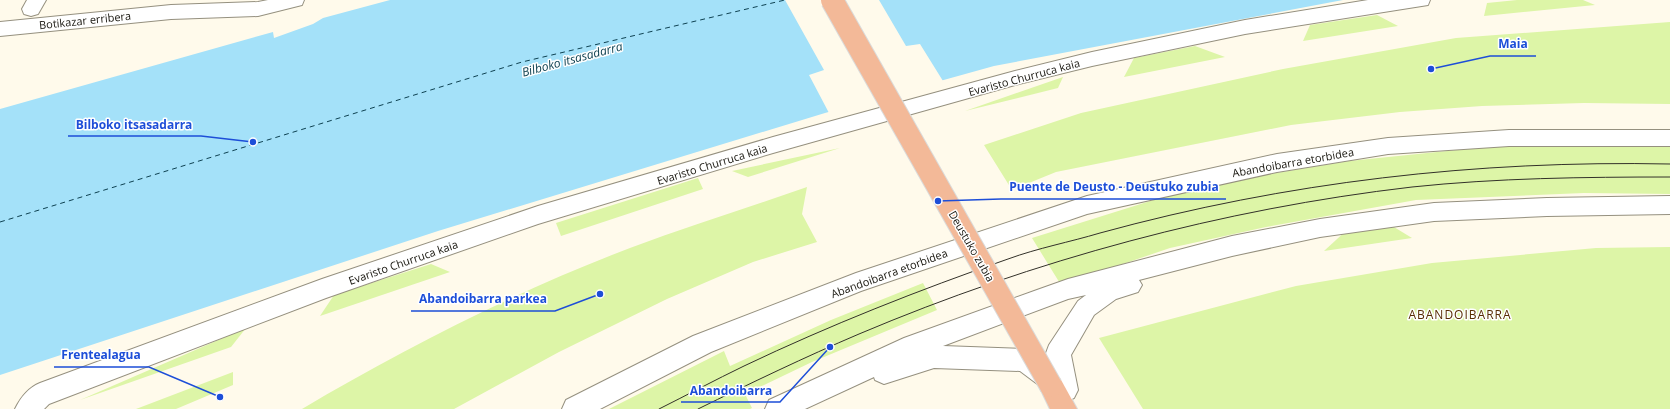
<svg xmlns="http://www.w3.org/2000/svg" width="1670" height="409" font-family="'Open Sans',sans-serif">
  <rect width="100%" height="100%" fill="#fffaeb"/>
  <g fill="#ddf5a7">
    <path d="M 1517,0 L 1583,0 L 1595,5 L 1484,16 L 1487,3 Z"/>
    <path d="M 1377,15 L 1398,26 L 1303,41 L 1310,25 Z"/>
    <path d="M 1670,22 L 1670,104 L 1584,103 L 1482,106 L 1400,112 L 1291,125 L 1056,172 L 1012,190 L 984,145 L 1081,113 L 1283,69 L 1456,38 Z"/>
    <path d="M 1195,46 L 1225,57 L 1124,77 L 1134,58 Z"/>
    <path d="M 1063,77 L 1058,88 L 965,111 Z"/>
    <path d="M 1599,145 L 1670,146 L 1670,194 L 1584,193 L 1416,200 L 1266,227 L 1170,248 L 1061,285 L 1032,238 L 1163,197 L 1257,176 L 1349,161 L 1486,147 Z"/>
    <path d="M 840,148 L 748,177 L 732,171 Z"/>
    <path d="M 698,178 L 703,189 L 561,236 L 556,223 Z"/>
    <path d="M 807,187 L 802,214 L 817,242 L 753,262 L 667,299 L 559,352 L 454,409 L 302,409 C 405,348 519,290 630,248 C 689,226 748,208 807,187 Z"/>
    <path d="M 1389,224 L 1412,238 L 1324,251 L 1348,229 Z"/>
    <path d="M 1670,247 L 1670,409 L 1143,409 L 1099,338 L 1296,286 L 1432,263 L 1596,248 Z"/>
    <path d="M 431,264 L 450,272 L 320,316 L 334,295 Z"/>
    <path d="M 923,283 L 937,310 L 812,362 L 745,394 L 752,408 L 750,409 L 609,409 L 724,351 L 730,366 L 831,320 Z"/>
    <path d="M 246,328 L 231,347 L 80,400 Z"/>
    <path d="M 233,372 L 233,385 L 176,409 L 136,409 Z"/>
  </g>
  <path fill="#a4e1f9" d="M 390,0 L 1343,0 L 994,66 L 825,113 L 438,231 L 0,375 L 0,109 L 273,32 L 274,38 L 313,24 L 323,18 Z"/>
  <path fill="#fffaeb" d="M 785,0 L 879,0 L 906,46 L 920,44 L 943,81 L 940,83 L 829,113 L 809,75 L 824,70 Z"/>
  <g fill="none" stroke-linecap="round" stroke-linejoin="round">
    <path stroke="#0e4151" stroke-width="1" stroke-dasharray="5 4" stroke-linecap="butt" d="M 0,222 L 522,62 L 785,0"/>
    <defs>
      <g id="minor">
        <path d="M 27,0 L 46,0 L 38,14 L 31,16 L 24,14 L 22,9 Z"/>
        <path d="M 268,0 L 304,0 L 302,5 L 258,16 L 171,19 L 0,36 L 0,22 L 171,5 L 258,2 Z"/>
        <path d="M 1368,0 L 1430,0 L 1428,5 L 1245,34 L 1092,66 L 1015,85 L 773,153 L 538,224 L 326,298 L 49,404 L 44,409 L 15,409 C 21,397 28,388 40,383 L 322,279 L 538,206 L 773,137 L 1015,71 L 1092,52 L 1245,20 Z"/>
        <path d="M 1509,130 L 1670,130 L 1670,146 L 1509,146 L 1388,154 L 1277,172 L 1087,214 L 861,291 L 711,352 L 600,409 L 562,409 L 566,400 L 693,336 L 856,273 L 1087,196 L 1277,154 L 1388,138 Z"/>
        <path d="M 1670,196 L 1670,214 L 1547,216 L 1434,221 L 1320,237 L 1232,256 L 1139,280 L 1142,285 L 1138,292 L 1116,299 L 1094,315 L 1071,355 L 1078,390 L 1074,398 L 1065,402 L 1056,398 L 1020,371 L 934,368 L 884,384 L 875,380 L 874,377 L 805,409 L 765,409 L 769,400 L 904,338 L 1037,290 L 1068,279 L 1232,236 L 1320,219 L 1434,203 L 1547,198 ZM 1086,295 L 1078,301 L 1049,345 L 1046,353 L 1047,362 L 1034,352 L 1025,349 L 943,346 L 1068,299 Z"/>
      </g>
      <path id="major" d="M 1051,374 L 1060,378 L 1077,409 L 1050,409 L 1039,386 L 1042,378 Z"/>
    </defs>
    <use href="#minor" stroke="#95907f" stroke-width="2"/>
    <use href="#major" stroke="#dadad9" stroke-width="2"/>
    <use href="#minor" fill="#fff" fill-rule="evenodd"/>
    <use href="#major" fill="#f3b998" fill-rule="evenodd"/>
    <g stroke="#333129" stroke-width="1">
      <path d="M 659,409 C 687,395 715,380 744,366 C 830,325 919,290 1008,259 C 1038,248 1070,242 1100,233 C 1286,182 1477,160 1670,164"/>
      <path d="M 698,409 C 751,383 805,357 859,334 C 1034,260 1222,209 1412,187 C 1497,178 1584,177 1670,177"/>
    </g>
    <defs>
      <path id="major-bridge" d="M 832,0 L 1051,386"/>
    </defs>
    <use href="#major-bridge" stroke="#dadad9" stroke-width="24" stroke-linecap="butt"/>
    <use href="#major-bridge" stroke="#f3b998" stroke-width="22"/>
  </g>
  <g text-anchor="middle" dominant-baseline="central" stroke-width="3" stroke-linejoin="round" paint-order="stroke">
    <g font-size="11" fill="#191710" stroke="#fff">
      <text transform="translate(85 20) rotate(-6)">Botikazar erribera</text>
      <text transform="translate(1024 77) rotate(-15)">Evaristo Churruca kaia</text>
      <text transform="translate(1293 162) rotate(-10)">Abandoibarra etorbidea</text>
      <text transform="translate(712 164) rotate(-17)">Evaristo Churruca kaia</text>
      <text transform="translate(972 246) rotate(60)">Deustuko zubia</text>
      <text transform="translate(403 262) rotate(-19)">Evaristo Churruca kaia</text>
      <text transform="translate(889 273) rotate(-20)">Abandoibarra etorbidea</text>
    </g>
    <g font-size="12" font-style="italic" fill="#0e4151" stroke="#fff">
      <text transform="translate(572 59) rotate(-15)">Bilboko itsasadarra</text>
    </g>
    <g font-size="12" letter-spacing="1" fill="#572d02" stroke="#fff">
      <text x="1460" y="314">ABANDOIBARRA</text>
    </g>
  </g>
  <path fill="none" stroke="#1d4ed8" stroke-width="1.5" d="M1431 69L1490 56H1536M253 142L201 136H68M938 201L1001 199H1226M600 294L555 311H411M220 397L149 367H54M830 347L780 402H681"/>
  <g fill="#1d4ed8" stroke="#fff" stroke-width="1.5">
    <circle cx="1431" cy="69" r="4"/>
    <circle cx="253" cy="142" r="4"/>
    <circle cx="938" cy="201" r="4"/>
    <circle cx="600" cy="294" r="4"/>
    <circle cx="220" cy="397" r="4"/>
    <circle cx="830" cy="347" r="4"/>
  </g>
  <g font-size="12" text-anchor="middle" font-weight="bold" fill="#1d4ed8" stroke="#fff" stroke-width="3" stroke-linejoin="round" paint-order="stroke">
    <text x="1513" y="48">Maia</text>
    <text x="134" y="129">Bilboko itsasadarra</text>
    <text x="1114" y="191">Puente de Deusto - Deustuko zubia</text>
    <text x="483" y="303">Abandoibarra parkea</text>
    <text x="101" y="359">Frentealagua</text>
    <text x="731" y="395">Abandoibarra</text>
  </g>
</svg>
